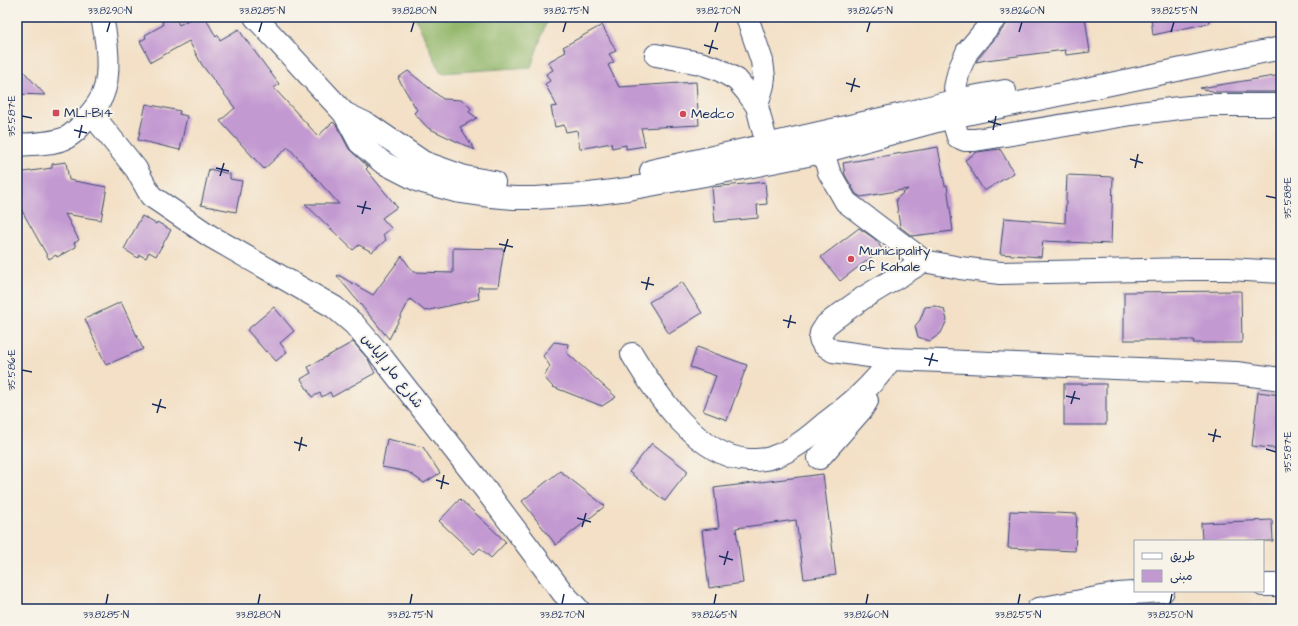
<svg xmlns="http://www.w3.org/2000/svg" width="1298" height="626" font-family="'Architects Daughter','Playpen Sans Arabic',sans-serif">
  <rect width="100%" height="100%" fill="#f7f3e8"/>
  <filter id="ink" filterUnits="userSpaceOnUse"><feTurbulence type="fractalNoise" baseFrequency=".025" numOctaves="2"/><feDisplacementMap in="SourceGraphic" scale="8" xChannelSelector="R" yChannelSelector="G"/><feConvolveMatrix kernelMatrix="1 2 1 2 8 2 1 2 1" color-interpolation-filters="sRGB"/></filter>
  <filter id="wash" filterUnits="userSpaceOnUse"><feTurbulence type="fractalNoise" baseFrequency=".012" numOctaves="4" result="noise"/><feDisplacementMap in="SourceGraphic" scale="16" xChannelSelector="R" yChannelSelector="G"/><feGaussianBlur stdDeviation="0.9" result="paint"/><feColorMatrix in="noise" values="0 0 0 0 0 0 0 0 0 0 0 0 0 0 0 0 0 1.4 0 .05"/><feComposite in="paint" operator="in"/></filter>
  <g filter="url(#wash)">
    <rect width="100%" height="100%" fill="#f3e0c6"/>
    <path fill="#93b76c" stroke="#577365" d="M 415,17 L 548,17 L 531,67 L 441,73 Z"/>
    <g id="blocks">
      <g fill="#c299d1">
        <path d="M 170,17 L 175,17 L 179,25 L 194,17 L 205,17 L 216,37 L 218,35 L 220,40 L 239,29 L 243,36 L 279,84 L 274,88 L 318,136 L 333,122 L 337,126 L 349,149 L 368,167 L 366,169 L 397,207 L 382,218 L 391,228 L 383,235 L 386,240 L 372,252 L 359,245 L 353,250 L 305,204 L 339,204 L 288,147 L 264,169 L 220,121 L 235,108 L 202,65 L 189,41 L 151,62 L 140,41 L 146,38 L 145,35 L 163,25 L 162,22 Z"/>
        <path d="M 1019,17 L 1085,17 L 1090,52 L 1066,55 L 1065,50 L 986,60 L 976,62 L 978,59 L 1006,25 L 1008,20 Z"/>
        <path d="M 1151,17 L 1208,17 L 1209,23 L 1153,35 Z"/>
        <path d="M 602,25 L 616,51 L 609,54 L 614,62 L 608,65 L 619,87 L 696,82 L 699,125 L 641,128 L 645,146 L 626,149 L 626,145 L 612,148 L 611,143 L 580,149 L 577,130 L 566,132 L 564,125 L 555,127 L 551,107 L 557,106 L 545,84 L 550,81 L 546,74 L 553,70 L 548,62 L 566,52 L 563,47 Z"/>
        <path d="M 17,64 L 45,95 L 17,94 Z"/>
        <path d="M 408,71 L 443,99 L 461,100 L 471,108 L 469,112 L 477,118 L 460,127 L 475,150 L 428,128 L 414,113 L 417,110 L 398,78 Z"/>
        <path d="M 1281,75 L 1281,92 L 1216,92 L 1200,88 Z"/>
        <path d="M 146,104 L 180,111 L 179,114 L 187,116 L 180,150 L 138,140 Z"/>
        <path d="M 938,147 L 945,186 L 947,185 L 953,231 L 912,236 L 900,227 L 896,199 L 908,189 L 861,197 L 856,194 L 845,175 L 843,163 Z"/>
        <path d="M 1000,149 L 1014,173 L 984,191 L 965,160 L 977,152 Z"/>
        <path d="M 66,162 L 69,180 L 107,187 L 101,220 L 65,214 L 79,240 L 74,243 L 76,247 L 57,257 L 56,255 L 49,259 L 17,202 L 17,173 L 52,168 L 52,164 Z"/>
        <path d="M 209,169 L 230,174 L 230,179 L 242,181 L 236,212 L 201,205 Z"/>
        <path d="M 1067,175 L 1113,177 L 1111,244 L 1043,241 L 1041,257 L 1000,254 L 1004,218 L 1065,223 Z"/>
        <path d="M 765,182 L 767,204 L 757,205 L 758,218 L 715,222 L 712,187 Z"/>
        <path d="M 142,216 L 156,224 L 157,222 L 171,230 L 156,256 L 149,252 L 146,258 L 140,255 L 138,258 L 124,249 Z"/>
        <path d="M 859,228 L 875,239 L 882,249 L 840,281 L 821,257 Z"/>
        <path d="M 453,248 L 504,249 L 498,287 L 478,287 L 479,299 L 425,311 L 410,299 L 389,339 L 337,276 L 338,275 L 373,295 L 402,256 L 413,272 L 453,273 Z"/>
        <path d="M 682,282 L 702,313 L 669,334 L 649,302 Z"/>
        <path d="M 1241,291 L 1242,343 L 1193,343 L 1194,340 L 1124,340 L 1124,292 Z"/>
        <path d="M 121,302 L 143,349 L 106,365 L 85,319 Z"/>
        <path d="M 935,306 L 944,309 L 947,320 L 941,333 L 930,341 L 918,337 L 915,326 L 920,320 L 925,307 Z"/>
        <path d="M 274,307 L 294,331 L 280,343 L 287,352 L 276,361 L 267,351 L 266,352 L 247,330 Z"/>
        <path d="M 353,342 L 368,359 L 375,373 L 332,397 L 330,392 L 322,397 L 320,393 L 312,397 L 301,379 L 311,373 L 308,367 Z"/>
        <path d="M 554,342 L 568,344 L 567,353 L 616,397 L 602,406 L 553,387 L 544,377 L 550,366 L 543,356 Z"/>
        <path d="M 697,347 L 747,365 L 727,420 L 703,411 L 716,376 L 690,367 Z"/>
        <rect x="1064" y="384" width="42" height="41"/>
        <path d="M 1258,392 L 1281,395 L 1281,449 L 1252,446 Z"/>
        <path d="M 387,439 L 423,447 L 440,473 L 424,483 L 408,472 L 382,467 Z"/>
        <path d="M 652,443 L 688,471 L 665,501 L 629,472 Z"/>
        <path d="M 560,471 L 605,506 L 556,545 L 522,501 Z"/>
        <path d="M 823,474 L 836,575 L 804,579 L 796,520 L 736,528 L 743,583 L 709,588 L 702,530 L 719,528 L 714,488 Z"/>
        <path d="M 460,499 L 506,542 L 491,558 L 480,548 L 474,554 L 439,521 Z"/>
        <path d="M 1010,511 L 1077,514 L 1075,551 L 1008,548 Z"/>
        <path d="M 1272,520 L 1273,541 L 1202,541 L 1201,523 Z"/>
      </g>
    </g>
  </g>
  <g filter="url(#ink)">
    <use href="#blocks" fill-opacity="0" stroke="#3b4a6e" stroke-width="1"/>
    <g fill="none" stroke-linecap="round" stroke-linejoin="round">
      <defs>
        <g id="minor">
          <path d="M 747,17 L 762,61 L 764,77 L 763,85 L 757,106 L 767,145"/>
          <path d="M 656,55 L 700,63 L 718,69 L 737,80 L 747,92 L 757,106"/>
          <path d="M 961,99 L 955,88 L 959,70 L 967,52 L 996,17"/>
          <path d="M 91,113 L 136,169 L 151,196 L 210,236 L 334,307 L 354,324 L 377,351 L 485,489 L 563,593 L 578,609"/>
          <path d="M 952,117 L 958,137 L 965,140 L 975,140 L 1132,114 L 1179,108 L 1210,105 L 1281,105"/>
          <path d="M 823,152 L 829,172 L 846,202 L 924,261 L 960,268 L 1000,273 L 1191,269 L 1228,269 L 1281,272"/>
          <path d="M 924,261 L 863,298 L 835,318 L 826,325 L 821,333 L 820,339 L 823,344 L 833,351 L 891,359 L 1212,372 L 1236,373 L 1281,379"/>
          <path d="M 632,354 C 656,394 698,457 749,460 C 757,460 766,460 773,457 C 792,451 809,437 824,424 C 850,404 872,387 891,359"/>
          <path d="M 819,458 L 862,409 L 867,401"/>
          <path d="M 1263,585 L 1281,585"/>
          <path d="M 1038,609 L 1118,594 L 1163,591"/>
        </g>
        <g id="highway">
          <path d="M 255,17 L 344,113 L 360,143 L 382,162 L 419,181 L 455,191 L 491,196 L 514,198 L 535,198 L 582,195 L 628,189 L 727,171 L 823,152 L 952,117 L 1163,73 L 1281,48"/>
          <path d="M 344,113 L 369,125 L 423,162 L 465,177 L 494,182"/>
          <path d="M 17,145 C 33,144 51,144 66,138 C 75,133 82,125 88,117 C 92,112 96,107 99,102 C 113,80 107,41 102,17"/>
          <path d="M 651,171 L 903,114 L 961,99 L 1005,91"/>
        </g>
      </defs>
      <use href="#minor" stroke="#3b4a6e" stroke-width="24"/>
      <use href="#highway" stroke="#3b4a6e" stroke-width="24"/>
      <use href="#minor" stroke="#fff" stroke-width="22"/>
      <use href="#highway" stroke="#fff" stroke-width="22"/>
    </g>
  </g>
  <path fill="none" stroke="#1b2f5e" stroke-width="1.5" d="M 107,32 L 110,22M 259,32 L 262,22M 411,32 L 414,22M 563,32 L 566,22M 715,32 L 718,22M 867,32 L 870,22M 1019,32 L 1022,22M 1171,32 L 1174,22M 704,45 L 718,49M 709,54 L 713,40M 846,83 L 860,87M 851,92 L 855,78M 22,116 L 32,118M 988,121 L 1001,125M 74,130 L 87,133M 993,130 L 996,116M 79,138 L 82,125M 1130,159 L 1143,163M 216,168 L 229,171M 1135,168 L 1138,154M 220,176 L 224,163M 1266,196 L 1276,198M 357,206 L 371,209M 362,214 L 366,201M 499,244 L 513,247M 504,252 L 508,239M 641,282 L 654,285M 646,290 L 649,277M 783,320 L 796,323M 788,328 L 791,315M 924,358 L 938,361M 929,366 L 933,353M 22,370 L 32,372M 1066,396 L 1080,399M 152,404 L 166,408M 1071,404 L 1075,391M 157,413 L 161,399M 1208,434 L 1221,437M 294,442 L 307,446M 1213,442 L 1216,429M 1266,449 L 1276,452M 299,451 L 302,437M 436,480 L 449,484M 441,489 L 444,475M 577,518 L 591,522M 582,527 L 586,513M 719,556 L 733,560M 724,565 L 728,551M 106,604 L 108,594M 258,604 L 260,594M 410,604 L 412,594M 562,604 L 564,594M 714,604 L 716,594M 866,604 L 868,594M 1018,604 L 1020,594M 1170,604 L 1172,594"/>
  <g fill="#d1495b" stroke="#f7f3e8" stroke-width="1.5">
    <rect x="52" y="109" width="8" height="8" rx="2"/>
    <circle cx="683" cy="114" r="4"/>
    <circle cx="851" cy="259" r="4"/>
  </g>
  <g text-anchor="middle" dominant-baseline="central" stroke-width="4" stroke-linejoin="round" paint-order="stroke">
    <g font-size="14" fill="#1b2f5e" stroke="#f7f3e8" text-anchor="start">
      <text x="64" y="113">ML1-B14</text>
      <text x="691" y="114">Medco</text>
      <text x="859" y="251">Municipality<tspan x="859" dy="16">of Kahale</tspan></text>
    </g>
    <g font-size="14" fill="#1b2f5e" stroke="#f7f3e8">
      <text transform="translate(392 371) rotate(52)">شارع مار إلياس</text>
    </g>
  </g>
  <rect width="1298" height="626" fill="none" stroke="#f7f3e8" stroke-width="44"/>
  <rect x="1134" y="540" width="130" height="52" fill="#f7f3e8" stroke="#9fa5b1"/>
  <rect x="1142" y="553" width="20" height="6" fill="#ffffff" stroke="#9fa5b1"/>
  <text x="1170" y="560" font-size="12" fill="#1b2f5e">طريق</text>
  <rect x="1142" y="570" width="20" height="12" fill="#c299d1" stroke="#9fa5b1"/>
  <text x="1170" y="580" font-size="12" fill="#1b2f5e">مبنى</text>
  <rect x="22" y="22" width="1254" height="582" fill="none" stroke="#1b2f5e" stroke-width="1.5"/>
  <g font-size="10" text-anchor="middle" fill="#1b2f5e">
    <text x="110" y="14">33.8290°N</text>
    <text x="262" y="14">33.8285°N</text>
    <text x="414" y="14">33.8280°N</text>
    <text x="566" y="14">33.8275°N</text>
    <text x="718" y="14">33.8270°N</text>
    <text x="870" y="14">33.8265°N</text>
    <text x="1022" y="14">33.8260°N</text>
    <text x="1174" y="14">33.8255°N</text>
    <text transform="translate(11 116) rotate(-90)" y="4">35.587°E</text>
    <text transform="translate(1287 198) rotate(-90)" y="4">35.588°E</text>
    <text transform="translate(11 370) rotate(-90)" y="4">35.586°E</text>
    <text transform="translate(1287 452) rotate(-90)" y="4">35.587°E</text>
    <text x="106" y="618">33.8285°N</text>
    <text x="258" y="618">33.8280°N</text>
    <text x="410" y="618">33.8275°N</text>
    <text x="562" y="618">33.8270°N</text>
    <text x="714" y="618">33.8265°N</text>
    <text x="866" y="618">33.8260°N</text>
    <text x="1018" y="618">33.8255°N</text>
    <text x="1170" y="618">33.8250°N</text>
  </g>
</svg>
